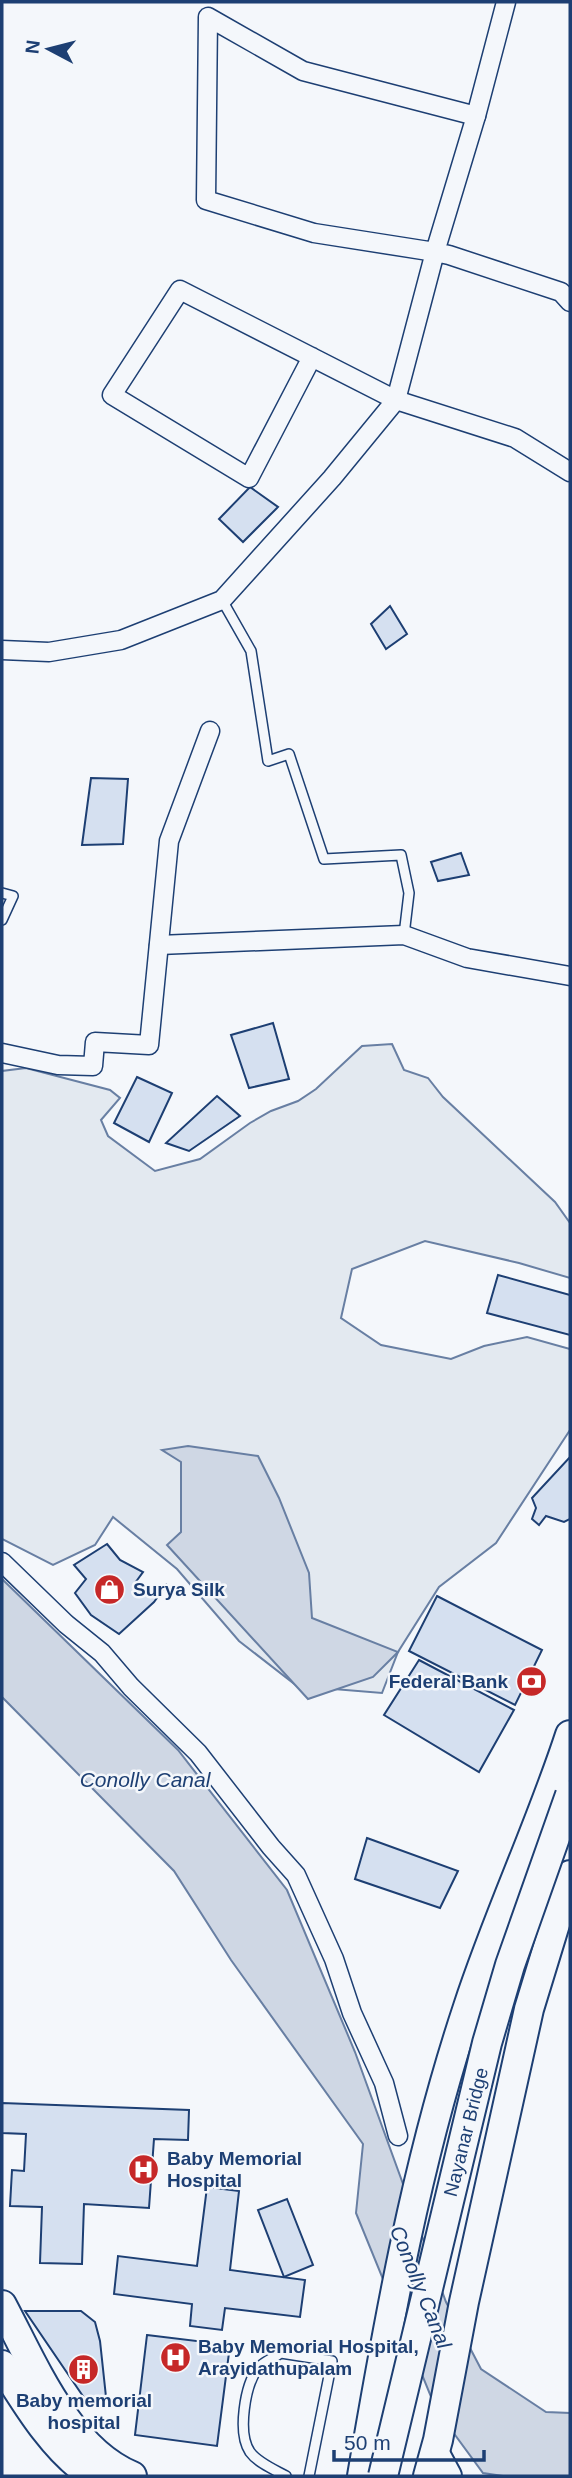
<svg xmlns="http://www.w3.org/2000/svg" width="572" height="2478" font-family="Arial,sans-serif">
  <rect width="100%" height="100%" fill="#f4f7fb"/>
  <path fill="#e3e9f0" stroke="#687fa3" stroke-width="2" d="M 392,1044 L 404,1070 L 428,1078 L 443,1097 L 555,1202 L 570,1223 L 570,1278 L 519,1263 L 425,1241 L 352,1269 L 341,1318 L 381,1345 L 451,1359 L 484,1346 L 527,1337 L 570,1349 L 570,1430 L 496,1543 L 439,1587 L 398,1652 L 382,1693 L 297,1686 L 239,1641 L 177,1569 L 113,1517 L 95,1545 L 53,1565 L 2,1539 L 2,1071 L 26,1068 L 110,1090 L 120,1098 L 101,1120 L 108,1136 L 155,1171 L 200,1159 L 250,1123 L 271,1111 L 298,1101 L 316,1089 L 362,1046 Z"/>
  <g fill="#cfd7e4" stroke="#687fa3" stroke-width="2">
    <path d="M 188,1446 L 258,1456 L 279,1498 L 309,1573 L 312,1618 L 398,1652 L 373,1677 L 308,1699 L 167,1545 L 181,1532 L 181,1462 L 162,1450 Z"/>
    <path d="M 2,1579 L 178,1750 L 287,1890 L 355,2052 L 446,2302 L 481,2369 L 546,2412 L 570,2413 L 570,2476 L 503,2476 L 483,2473 L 436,2409 L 356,2213 L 363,2144 L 231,1960 L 174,1871 L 2,1697 Z"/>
  </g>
  <g fill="#d5e0f0" stroke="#1d3f73" stroke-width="2">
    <path d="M 250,487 L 278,507 L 243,542 L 219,519 Z"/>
    <path d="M 390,606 L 407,634 L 386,649 L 371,624 Z"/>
    <path d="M 91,778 L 128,779 L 123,844 L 82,845 Z"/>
    <path d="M 461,853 L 469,875 L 438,881 L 431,862 Z"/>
    <path d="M 273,1023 L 289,1079 L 249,1088 L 231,1035 Z"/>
    <path d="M 137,1077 L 172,1093 L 149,1142 L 114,1123 Z"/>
    <path d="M 217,1096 L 240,1116 L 189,1151 L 166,1143 Z"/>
    <path d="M 498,1275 L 570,1295 L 570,1335 L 487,1313 Z"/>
    <path d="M 570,1457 L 570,1519 L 564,1522 L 546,1516 L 539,1525 L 532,1519 L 536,1508 L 532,1498 Z"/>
    <path d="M 107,1544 L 120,1560 L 143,1572 L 135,1583 L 148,1595 L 167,1584 L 154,1602 L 119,1634 L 91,1615 L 75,1593 L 86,1579 L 74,1565 Z"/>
    <path d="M 437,1596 L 542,1650 L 515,1705 L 409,1651 Z"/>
    <path d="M 419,1660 L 514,1710 L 479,1772 L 384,1715 Z"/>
    <path d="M 367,1838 L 458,1871 L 440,1908 L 355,1879 Z"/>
    <path d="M 2,2103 L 189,2110 L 188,2140 L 154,2139 L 149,2208 L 84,2204 L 82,2264 L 40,2263 L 42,2207 L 10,2206 L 12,2170 L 24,2171 L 26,2134 L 2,2133 Z"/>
    <path d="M 207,2187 L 239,2191 L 230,2270 L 305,2280 L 300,2317 L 225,2308 L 222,2330 L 190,2326 L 192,2304 L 114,2294 L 118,2256 L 197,2266 Z"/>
    <path d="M 287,2199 L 313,2265 L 284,2277 L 258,2210 Z"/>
    <path d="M 25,2311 L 81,2311 L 95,2322 L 100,2341 L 106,2397 L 89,2405 Z"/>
    <path d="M 147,2335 L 230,2345 L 217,2446 L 135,2435 Z"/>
  </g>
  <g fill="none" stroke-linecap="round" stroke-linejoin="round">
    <defs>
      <g id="lane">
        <path d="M 222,600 L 251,651 L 268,761 L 289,754 L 324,859 L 401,855 L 409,893 L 404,935"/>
        <path d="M 2,893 L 13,896 L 2,920"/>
        <path d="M 286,2476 C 275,2470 258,2463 250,2452 C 237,2433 245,2385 258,2368 C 263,2362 275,2357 281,2353 L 332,2361 L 309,2476"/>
      </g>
      <g id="street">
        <path d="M 476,116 L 506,2"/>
        <path d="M 312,357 L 249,478 L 112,395 L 180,290 L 396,400 L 435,252 L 476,116 L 303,71 L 208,17 L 206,200 L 314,233 L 435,252 L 449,255 L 561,292 L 570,302"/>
        <path d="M 2,650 L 49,652 L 121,640 L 222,600 L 332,478 L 396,400 L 515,438 L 570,472"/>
        <path d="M 159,945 L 404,935 L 467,958 L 570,976"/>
        <path d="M 2,1053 L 58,1065 L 93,1066 L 95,1042 L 149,1045 L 169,841 L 210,731"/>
        <path d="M 2,1562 L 66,1624 L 102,1653 L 131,1687 L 198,1753 L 271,1847 L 296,1875 L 334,1959 L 352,2013 L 384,2083 L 398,2136"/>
      </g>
      <path id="secondary" d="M 435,2452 L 448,2476"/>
      <g id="primary">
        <path d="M 2,2305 C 33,2363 67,2449 132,2476"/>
        <path d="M 2,2365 C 25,2402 56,2454 94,2476"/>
        <path d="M 362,2476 C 389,2318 417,2160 468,2007 C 498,1915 540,1827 570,1735"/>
        <path d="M 428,2476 L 438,2440 L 464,2302 L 529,2009 L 570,1875"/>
      </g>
    </defs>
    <use href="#lane" stroke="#1d3f73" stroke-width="12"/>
    <use href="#street" stroke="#1d3f73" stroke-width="21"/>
    <use href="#secondary" stroke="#1d3f73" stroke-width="30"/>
    <use href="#primary" stroke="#1d3f73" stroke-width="32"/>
    <use href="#lane" stroke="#f4f7fb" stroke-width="9"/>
    <use href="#street" stroke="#f4f7fb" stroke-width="18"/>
    <use href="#secondary" stroke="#f4f7fb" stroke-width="26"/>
    <use href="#primary" stroke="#f4f7fb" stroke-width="28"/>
    <defs>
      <path id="primary-bridge" d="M 383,2476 L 487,2043 L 510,1965 L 570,1795"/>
    </defs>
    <use href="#primary-bridge" stroke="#1d3f73" stroke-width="32" stroke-linecap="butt"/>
    <use href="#primary-bridge" stroke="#f4f7fb" stroke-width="28"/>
  </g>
  <defs>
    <symbol id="shop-disc" viewBox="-11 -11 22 22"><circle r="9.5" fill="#c62828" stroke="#f4f7fb"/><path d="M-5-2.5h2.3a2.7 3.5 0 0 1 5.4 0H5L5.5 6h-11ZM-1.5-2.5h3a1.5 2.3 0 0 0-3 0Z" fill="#fff"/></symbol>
    <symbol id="bank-disc" viewBox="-11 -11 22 22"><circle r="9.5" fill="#c62828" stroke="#f4f7fb"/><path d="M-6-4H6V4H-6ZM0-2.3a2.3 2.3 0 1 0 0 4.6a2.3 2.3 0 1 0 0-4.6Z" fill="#fff"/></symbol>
    <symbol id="hospital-disc" viewBox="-11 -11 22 22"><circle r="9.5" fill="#c62828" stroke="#f4f7fb"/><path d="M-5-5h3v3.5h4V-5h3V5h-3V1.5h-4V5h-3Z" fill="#fff"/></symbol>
    <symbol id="building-disc" viewBox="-11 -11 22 22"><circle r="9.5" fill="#c62828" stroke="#f4f7fb"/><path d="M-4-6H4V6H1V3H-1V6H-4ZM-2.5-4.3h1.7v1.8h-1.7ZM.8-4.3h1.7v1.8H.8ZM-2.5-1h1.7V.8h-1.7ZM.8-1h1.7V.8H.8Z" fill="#fff"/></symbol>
  </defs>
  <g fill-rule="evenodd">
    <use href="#shop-disc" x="92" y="1572" width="35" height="35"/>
    <use href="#bank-disc" x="514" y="1664" width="35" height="35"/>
    <use href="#hospital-disc" x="126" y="2152" width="35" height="35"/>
    <use href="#hospital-disc" x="158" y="2340" width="35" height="35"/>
    <use href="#building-disc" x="66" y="2352" width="35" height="35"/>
  </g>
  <g text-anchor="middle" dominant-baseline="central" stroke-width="5" stroke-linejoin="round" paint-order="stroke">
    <g font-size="19" font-weight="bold" fill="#1d3f73" stroke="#f4f7fb" text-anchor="start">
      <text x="133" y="1589">Surya Silk</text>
      <text x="508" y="1681" text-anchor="end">Federal Bank</text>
      <text x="167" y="2158">Baby Memorial<tspan x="167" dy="22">Hospital</tspan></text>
      <text x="198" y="2346">Baby Memorial Hospital,<tspan x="198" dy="22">Arayidathupalam</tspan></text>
      <text x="84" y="2400" text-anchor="middle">Baby memorial<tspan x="84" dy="22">hospital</tspan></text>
    </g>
    <g font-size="19" fill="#1d3f73" stroke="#f4f7fb">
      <text transform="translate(466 2132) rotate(-76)">Nayanar Bridge</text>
    </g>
    <g font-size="21" font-style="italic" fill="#1d3f73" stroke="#f4f7fb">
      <text x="145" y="1779">Conolly Canal</text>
      <text transform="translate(421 2287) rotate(68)">Conolly Canal</text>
    </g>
  </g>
  <rect width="572" height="2478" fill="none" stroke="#1d3f73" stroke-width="7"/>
  <g transform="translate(49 49) rotate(277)" stroke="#f4f7fb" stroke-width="5" paint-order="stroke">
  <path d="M0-5L12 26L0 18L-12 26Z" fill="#1d3f73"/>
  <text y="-10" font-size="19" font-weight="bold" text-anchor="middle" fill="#1d3f73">N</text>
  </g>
  <path d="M334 2450v10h150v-10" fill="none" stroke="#1d3f73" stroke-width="3.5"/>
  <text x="344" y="2450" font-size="21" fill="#1d3f73" stroke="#f4f7fb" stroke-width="5" paint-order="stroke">50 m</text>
</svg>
